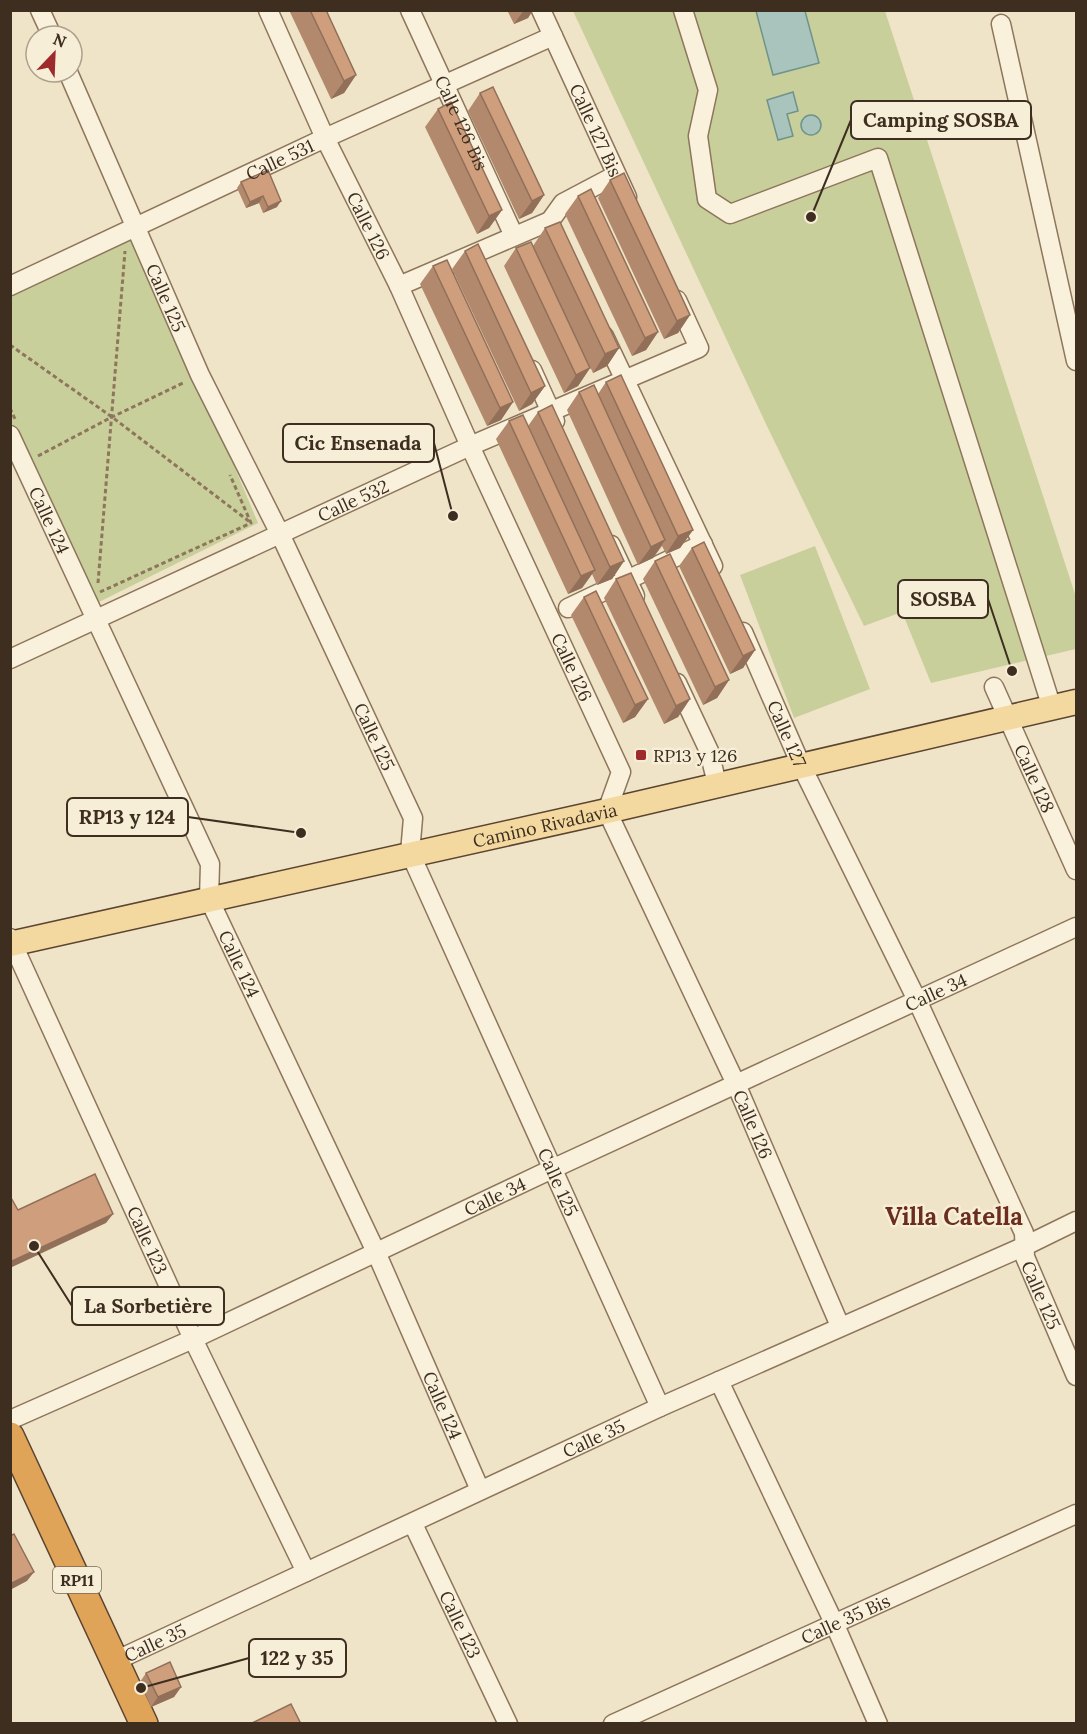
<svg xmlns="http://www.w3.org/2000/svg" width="1087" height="1734" font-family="Lora,serif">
  <rect width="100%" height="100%" fill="#f0e4c8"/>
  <g fill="#c9cf9b">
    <path d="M 573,11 L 885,11 L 1076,597 L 1076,649 L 931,683 L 902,612 L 864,626 L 766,424 Z"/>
    <path d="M 135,229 L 258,523 L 95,604 L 11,422 L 10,291 Z"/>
    <path d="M 815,546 L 870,689 L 794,718 L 740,575 Z"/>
  </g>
  <g fill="#a9c4bc" stroke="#6f938a" stroke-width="1.5">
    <path d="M 756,11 L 805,11 L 819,63 L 773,75 Z"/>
    <path d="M 793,92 L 798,111 L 787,114 L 793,136 L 778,140 L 767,100 Z"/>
    <circle cx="811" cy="125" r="10"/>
  </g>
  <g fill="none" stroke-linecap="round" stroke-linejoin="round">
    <defs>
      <g id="minor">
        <path d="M 40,10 L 52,36"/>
        <path id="s1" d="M 268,10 L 325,138 L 399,286 L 470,446 L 621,772 L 607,811 L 736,1084 L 840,1326"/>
        <path id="s2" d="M 410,10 L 514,236"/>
        <path id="s3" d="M 541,10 L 627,197"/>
        <path d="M 683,10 L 708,90 L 698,136 L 707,199 L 730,214 L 878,158 L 1052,708"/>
        <path d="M 1001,24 L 1076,361"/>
        <path id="s4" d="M 68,72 L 200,375 L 281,536 L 413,818 L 410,853 L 660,1407"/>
        <path id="s5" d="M 10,286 L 325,138 L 553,36"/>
        <path d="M 399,286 L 550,221 L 563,203 L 616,175"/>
        <path d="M 604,336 L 713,566"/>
        <path d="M 532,370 L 555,421"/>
        <path id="s6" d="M 10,435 L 210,864 L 209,899 L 376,1252 L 480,1490"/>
        <path d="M 611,545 L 635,596"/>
        <path d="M 568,608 L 703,544"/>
        <path id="s7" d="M 743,632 L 801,765 L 917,1000 L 1024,1233 L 1025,1257 L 1076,1376"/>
        <path id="s8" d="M 10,659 L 470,446 L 699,348 L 677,300"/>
        <path d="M 677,683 L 709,751 L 717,784"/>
        <path id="s9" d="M 994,687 L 1076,870"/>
        <path id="s10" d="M 10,938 L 193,1339 L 306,1572"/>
        <path d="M 719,1381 L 835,1625 L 878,1724"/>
        <path id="s11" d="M 10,1420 L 193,1339 L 552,1169 L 1076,927"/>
        <path id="s12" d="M 413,1524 L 508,1724"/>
        <path id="s13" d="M 115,1661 L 660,1407 L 1025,1246 L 1076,1221"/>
        <path id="s14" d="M 613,1724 L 1076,1514"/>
      </g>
      <g id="major">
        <path id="s15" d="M 10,944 L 607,811 L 1076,702"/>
      </g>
      <path id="highway" d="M 10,1436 L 144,1724"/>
    </defs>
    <use href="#minor" stroke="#8d765c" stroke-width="21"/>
    <use href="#major" stroke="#5b4430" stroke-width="27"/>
    <use href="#highway" stroke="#5b4430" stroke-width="30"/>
    <g stroke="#8d765c" stroke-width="3" stroke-dasharray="4.5 3" stroke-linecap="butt">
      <path d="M 10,345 L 112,417 L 250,522"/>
      <path d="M 10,408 L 15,419"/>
      <path d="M 38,456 L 112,417 L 185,382"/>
      <path d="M 98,583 L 125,251"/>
      <path d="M 100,592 L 251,523 L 230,475"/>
    </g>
    <use href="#minor" stroke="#faf1dc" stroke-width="18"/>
    <use href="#major" stroke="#f3d9a0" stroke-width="24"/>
    <use href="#highway" stroke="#e0a458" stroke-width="27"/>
  </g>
  <g fill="#b2896c">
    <path d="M 289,10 L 326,10 L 356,75 L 344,93 L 331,99 Z"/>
    <path d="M 507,10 L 533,10 L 528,18 L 514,24 Z"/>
    <path d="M 480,93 L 544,195 L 532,213 L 519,219 L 468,111 Z"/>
    <path d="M 438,109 L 502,210 L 489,228 L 477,234 L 425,127 Z"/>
    <path d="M 268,170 L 277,207 L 263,213 L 259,203 L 246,208 L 237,188 L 241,182 Z"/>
    <path d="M 610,180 L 690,315 L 678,333 L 664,339 L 598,198 Z"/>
    <path d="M 578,196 L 658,332 L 646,350 L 632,356 L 565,214 Z"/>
    <path d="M 545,228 L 619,348 L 607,366 L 593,373 L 561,307 L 590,368 L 578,386 L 564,393 L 504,266 L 516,248 L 533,246 Z"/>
    <path d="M 465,251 L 545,386 L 532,404 L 519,411 L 452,269 Z"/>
    <path d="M 433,266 L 513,402 L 501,420 L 487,426 L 420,284 Z"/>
    <path d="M 606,382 L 693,530 L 680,548 L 666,554 L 662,546 L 653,558 L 638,565 L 567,410 L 579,392 L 598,394 Z"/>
    <path d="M 538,412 L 624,561 L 612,579 L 597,585 L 592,574 L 582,588 L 568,594 L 496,439 L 509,421 L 528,426 Z"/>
    <path d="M 692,548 L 755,650 L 743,668 L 730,674 L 679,566 Z"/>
    <path d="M 655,561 L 729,680 L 717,698 L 703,705 L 643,579 Z"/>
    <path d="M 616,579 L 690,699 L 678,717 L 664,724 L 604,598 Z"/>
    <path d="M 584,597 L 648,699 L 635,717 L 623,723 L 571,615 Z"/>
    <path d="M 146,1673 L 181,1687 L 174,1697 L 151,1707 L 140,1682 Z"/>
  </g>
  <g fill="#916f58">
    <path d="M 524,10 L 533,10 L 528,18 L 514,24 Z"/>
    <path d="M 356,75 L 344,93 L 331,99 L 344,81 Z"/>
    <path d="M 544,195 L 532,213 L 519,219 L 532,201 Z"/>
    <path d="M 263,196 L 259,203 L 246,208 L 250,202 Z"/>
    <path d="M 281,201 L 277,207 L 263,213 L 268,207 Z"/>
    <path d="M 502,210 L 489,228 L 477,234 L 489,216 Z"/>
    <path d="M 690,315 L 678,333 L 664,339 L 677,321 Z"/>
    <path d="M 658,332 L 646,350 L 632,356 L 645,338 Z"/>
    <path d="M 619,348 L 607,366 L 593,373 L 605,354 Z"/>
    <path d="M 590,368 L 578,386 L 564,393 L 576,375 Z"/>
    <path d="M 545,386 L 532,404 L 519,411 L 531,393 Z"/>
    <path d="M 513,402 L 501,420 L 487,426 L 500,408 Z"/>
    <path d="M 693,530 L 680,548 L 666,554 L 678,536 Z"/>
    <path d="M 665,540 L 653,558 L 638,565 L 651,547 Z"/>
    <path d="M 624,561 L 612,579 L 597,585 L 610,567 Z"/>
    <path d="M 595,570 L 582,588 L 568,594 L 581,576 Z"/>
    <path d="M 755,650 L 743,668 L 730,674 L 743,656 Z"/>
    <path d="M 729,680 L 717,698 L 703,705 L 715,687 Z"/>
    <path d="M 648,699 L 635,717 L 623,723 L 635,705 Z"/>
    <path d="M 690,699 L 678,717 L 664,724 L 676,706 Z"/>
    <path d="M 113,1214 L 106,1223 L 10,1268 L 10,1262 Z"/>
    <path d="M 34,1572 L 27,1581 L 10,1590 L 10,1584 Z"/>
    <path d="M 181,1687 L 174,1697 L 151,1707 L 158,1697 Z"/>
  </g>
  <g fill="#cf9f7d" stroke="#916f58" stroke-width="1.5">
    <path d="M 310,10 L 326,10 L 356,75 L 344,81 Z"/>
    <path d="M 493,87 L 544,195 L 532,201 L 480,93 Z"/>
    <path d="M 451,102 L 502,210 L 489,216 L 438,109 Z"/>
    <path d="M 268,170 L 281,201 L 268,207 L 263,196 L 250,202 L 241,182 Z"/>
    <path d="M 624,173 L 690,315 L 677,321 L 610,180 Z"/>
    <path d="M 591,189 L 658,332 L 645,338 L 578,196 Z"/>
    <path d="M 560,222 L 619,348 L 605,354 L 545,228 Z"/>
    <path d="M 531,242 L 590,368 L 576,375 L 516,248 Z"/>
    <path d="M 478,244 L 545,386 L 531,393 L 465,251 Z"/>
    <path d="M 447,260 L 513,402 L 500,408 L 433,266 Z"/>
    <path d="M 621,375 L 693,530 L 678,536 L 606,382 Z"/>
    <path d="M 594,385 L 665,540 L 651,547 L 579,392 Z"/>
    <path d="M 552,405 L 624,561 L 610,567 L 538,412 Z"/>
    <path d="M 523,415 L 595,570 L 581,576 L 509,421 Z"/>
    <path d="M 704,542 L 755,650 L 743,656 L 692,548 Z"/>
    <path d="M 670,554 L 729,680 L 715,687 L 655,561 Z"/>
    <path d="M 631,573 L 690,699 L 676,706 L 616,579 Z"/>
    <path d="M 596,591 L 648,699 L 635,705 L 584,597 Z"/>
    <path d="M 95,1174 L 113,1214 L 10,1262 L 10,1196 L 18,1210 Z"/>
    <path d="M 14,1534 L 34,1572 L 10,1584 L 10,1536 Z"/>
    <path d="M 170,1662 L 181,1687 L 158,1697 L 146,1673 Z"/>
    <path d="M 291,1704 L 301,1724 L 250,1724 Z"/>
  </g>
  <rect fill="#9e2a2b" stroke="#f7eed8" stroke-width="2" x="635" y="749" width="12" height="12" rx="3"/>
  <g text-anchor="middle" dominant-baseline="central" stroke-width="5" stroke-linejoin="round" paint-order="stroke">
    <rect fill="#f7eed8" stroke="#756857" stroke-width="1.5" x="53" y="1567" width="48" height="26" rx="4.5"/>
    <g font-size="16" font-weight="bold" fill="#3d2e20">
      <text x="77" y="1580">RP11</text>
    </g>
    <g font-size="18" fill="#3d2e20" stroke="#f7eed8">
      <text stroke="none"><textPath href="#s2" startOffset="124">Calle 126 Bis</textPath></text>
      <text stroke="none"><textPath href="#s3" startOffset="132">Calle 127 Bis</textPath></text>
      <text stroke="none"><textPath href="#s5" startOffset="298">Calle 531</textPath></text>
      <text stroke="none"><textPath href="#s1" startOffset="238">Calle 126</textPath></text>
      <text stroke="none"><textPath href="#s4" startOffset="246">Calle 125</textPath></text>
      <text stroke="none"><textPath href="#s8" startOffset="378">Calle 532</textPath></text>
      <text stroke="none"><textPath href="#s6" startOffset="94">Calle 124</textPath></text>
      <text stroke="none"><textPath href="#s1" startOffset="724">Calle 126</textPath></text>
      <text stroke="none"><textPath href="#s7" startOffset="111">Calle 127</textPath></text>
      <text stroke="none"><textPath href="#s4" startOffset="732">Calle 125</textPath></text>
      <text stroke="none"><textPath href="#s9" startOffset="100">Calle 128</textPath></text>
      <text stroke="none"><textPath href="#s15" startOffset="548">Camino Rivadavia</textPath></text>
      <text stroke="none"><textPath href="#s6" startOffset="580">Calle 124</textPath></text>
      <text stroke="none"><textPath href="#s11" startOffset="1020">Calle 34</textPath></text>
      <text stroke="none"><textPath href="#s1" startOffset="1227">Calle 126</textPath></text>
      <text stroke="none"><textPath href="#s4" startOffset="1218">Calle 125</textPath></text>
      <text stroke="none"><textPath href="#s11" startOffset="534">Calle 34</textPath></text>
      <text stroke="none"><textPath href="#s10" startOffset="332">Calle 123</textPath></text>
      <text stroke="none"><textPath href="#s7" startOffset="729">Calle 125</textPath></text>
      <text stroke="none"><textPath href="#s6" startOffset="1066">Calle 124</textPath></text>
      <text stroke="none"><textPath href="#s13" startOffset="528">Calle 35</textPath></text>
      <text stroke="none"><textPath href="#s14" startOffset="255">Calle 35 Bis</textPath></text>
      <text stroke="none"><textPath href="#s12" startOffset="111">Calle 123</textPath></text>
      <text stroke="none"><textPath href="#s13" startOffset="44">Calle 35</textPath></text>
    </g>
    <g font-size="18" fill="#3d2e20" stroke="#f7eed8" text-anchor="start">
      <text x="653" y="755">RP13 y 126</text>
    </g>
    <g font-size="24" font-weight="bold" fill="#6b2e1e" stroke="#f7eed8">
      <text x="954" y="1216">Villa Catella</text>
    </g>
  </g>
  <path fill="none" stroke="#3d2e20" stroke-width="2" d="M811 217L851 120M453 516L434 443M1012 671L988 599M301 833L188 817M34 1246L72 1306M141 1688L249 1658"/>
  <g fill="#3d2e20" stroke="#f7eed8" stroke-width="2">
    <circle cx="811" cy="217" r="6"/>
    <circle cx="453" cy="516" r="6"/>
    <circle cx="1012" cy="671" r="6"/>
    <circle cx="301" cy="833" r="6"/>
    <circle cx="34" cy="1246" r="6"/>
    <circle cx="141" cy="1688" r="6"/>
  </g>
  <g fill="#f7eed8" stroke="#3d2e20" stroke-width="2">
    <rect x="851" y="101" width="180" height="38" rx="6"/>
    <rect x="283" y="424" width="151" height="38" rx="6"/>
    <rect x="898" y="580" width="90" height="38" rx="6"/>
    <rect x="67" y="798" width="121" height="38" rx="6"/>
    <rect x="72" y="1287" width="152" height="38" rx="6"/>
    <rect x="249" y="1639" width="97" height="38" rx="6"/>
  </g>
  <g font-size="20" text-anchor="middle" font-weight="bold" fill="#3d2e20">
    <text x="941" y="127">Camping SOSBA</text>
    <text x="358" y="450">Cic Ensenada</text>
    <text x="943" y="606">SOSBA</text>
    <text x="127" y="824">RP13 y 124</text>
    <text x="148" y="1313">La Sorbetière</text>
    <text x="297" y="1665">122 y 35</text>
  </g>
  <rect width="1087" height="1734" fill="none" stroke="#3d2e20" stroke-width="24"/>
  <g transform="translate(54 54) rotate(23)"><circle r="28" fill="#f7eed8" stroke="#ada18e" stroke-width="1.5"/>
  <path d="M0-4.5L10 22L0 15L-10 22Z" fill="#9e2a2b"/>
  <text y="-9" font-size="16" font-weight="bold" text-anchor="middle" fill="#3d2e20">N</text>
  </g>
</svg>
